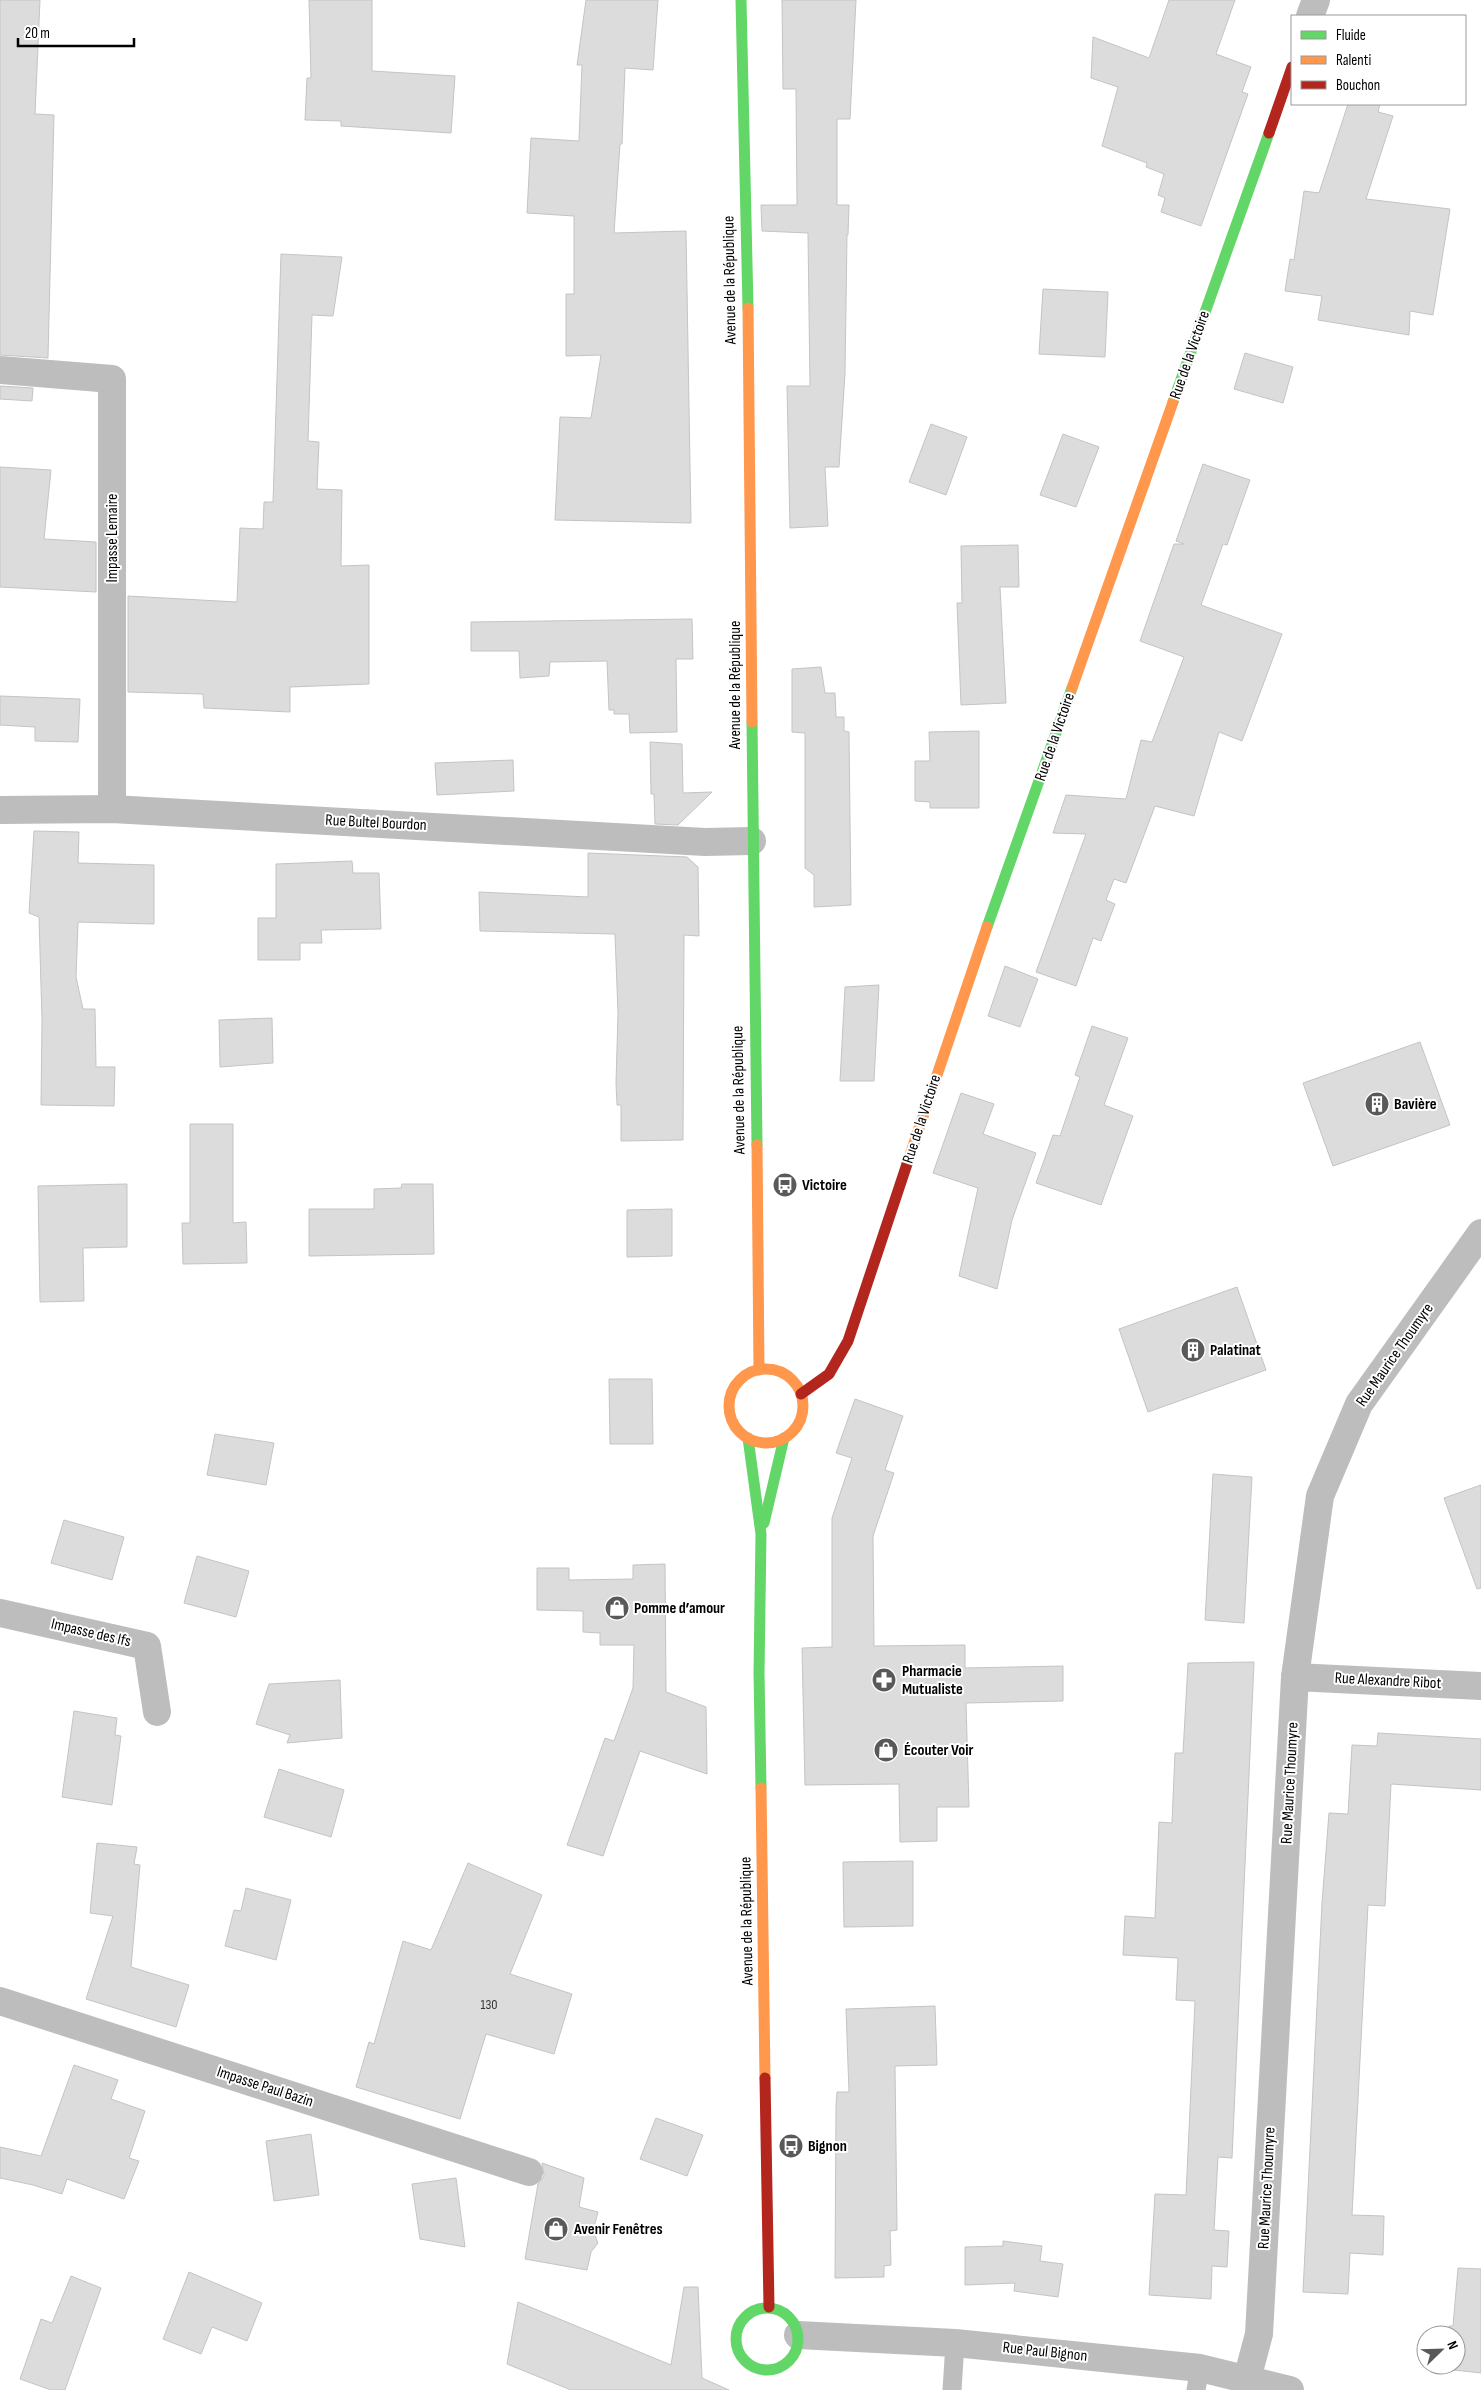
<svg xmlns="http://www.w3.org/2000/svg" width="1481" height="2390" font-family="'Sofia Sans Condensed',sans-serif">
  <rect width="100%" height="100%" fill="#fff"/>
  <g fill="#dcdcdc" stroke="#c4c4c4">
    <path d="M 0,0 L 40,0 L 35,114 L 54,115 L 48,358 L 0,355 Z"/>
    <path d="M 309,0 L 372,0 L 372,71 L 455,76 L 451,133 L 341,126 L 341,121 L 305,120 L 307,78 L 311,78 Z"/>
    <path d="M 586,0 L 658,0 L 653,70 L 625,68 L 622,144 L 620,144 L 614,233 L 686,231 L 691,523 L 555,520 L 560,417 L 591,418 L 601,355 L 566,356 L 566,294 L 574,294 L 574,216 L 527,213 L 531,138 L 579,141 L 582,65 L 577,65 Z"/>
    <path d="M 782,0 L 856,0 L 850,119 L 837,119 L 837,205 L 849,205 L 848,235 L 847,235 L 845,373 L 839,467 L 825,467 L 828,526 L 790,528 L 787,386 L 810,386 L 808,233 L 762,231 L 761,205 L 797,205 L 796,89 L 783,89 Z"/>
    <path d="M 1169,0 L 1235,0 L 1216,54 L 1251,67 L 1242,92 L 1248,94 L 1201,226 L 1161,212 L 1165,198 L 1158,195 L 1164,174 L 1146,167 L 1147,163 L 1102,146 L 1118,87 L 1091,78 L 1093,37 L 1149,58 Z"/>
    <path d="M 1348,104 L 1380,104 L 1378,112 L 1393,116 L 1366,199 L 1450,209 L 1433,315 L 1410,311 L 1409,335 L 1318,320 L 1322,296 L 1285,291 L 1290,259 L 1294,260 L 1304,191 L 1319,193 Z"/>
    <path d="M 281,254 L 342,257 L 333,316 L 312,315 L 308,441 L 319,442 L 317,489 L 342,490 L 341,566 L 369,565 L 369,684 L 290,687 L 290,712 L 204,708 L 203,694 L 128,692 L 128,596 L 237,602 L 240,528 L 263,529 L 264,502 L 273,502 Z"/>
    <path d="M 1043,289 L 1108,292 L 1105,357 L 1039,354 Z"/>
    <path d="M 1245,353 L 1293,367 L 1283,403 L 1234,389 Z"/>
    <path d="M 0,386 L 33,388 L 32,401 L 0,399 Z"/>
    <path d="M 931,424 L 967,437 L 946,495 L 909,482 Z"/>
    <path d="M 1063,434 L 1099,447 L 1076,507 L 1040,495 Z"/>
    <path d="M 1203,464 L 1250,480 L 1227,545 L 1223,544 L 1201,605 L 1282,634 L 1242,741 L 1219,732 L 1194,816 L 1155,806 L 1126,883 L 1114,879 L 1106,900 L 1115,904 L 1101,941 L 1093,938 L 1076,986 L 1036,972 L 1086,834 L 1053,833 L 1066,795 L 1126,799 L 1141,740 L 1152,742 L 1184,657 L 1140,641 L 1174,544 L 1184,544 L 1176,541 Z"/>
    <path d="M 0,467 L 51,470 L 44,539 L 96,542 L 96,592 L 0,587 Z"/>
    <path d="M 1018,545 L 1019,587 L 1000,587 L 1006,703 L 961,705 L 957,603 L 962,603 L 961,546 Z"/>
    <path d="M 692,619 L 693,659 L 676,659 L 677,732 L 630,733 L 629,714 L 614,714 L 614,710 L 609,710 L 607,661 L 550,662 L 549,676 L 520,678 L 519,651 L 471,651 L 471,622 Z"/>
    <path d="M 821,667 L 825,693 L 835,693 L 836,717 L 844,717 L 844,731 L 849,732 L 851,905 L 814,907 L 814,875 L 805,868 L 805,733 L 792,732 L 792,669 Z"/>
    <path d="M 0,696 L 80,699 L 78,742 L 35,741 L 35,727 L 0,725 Z"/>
    <path d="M 979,731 L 979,808 L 930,808 L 930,802 L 915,801 L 915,761 L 930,761 L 929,732 Z"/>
    <path d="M 650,742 L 682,744 L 683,793 L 712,792 L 678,825 L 655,824 L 654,794 L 651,794 Z"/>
    <path d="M 513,760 L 514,791 L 437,795 L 435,763 Z"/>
    <path d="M 34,831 L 79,832 L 78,863 L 154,865 L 154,924 L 78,922 L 76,977 L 83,1009 L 95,1009 L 96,1067 L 115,1067 L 114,1106 L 41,1105 L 42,1020 L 39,917 L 29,913 Z"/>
    <path d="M 588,853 L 687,857 L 698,867 L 699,936 L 684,935 L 683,1140 L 621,1141 L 621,1105 L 617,1105 L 616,1083 L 618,1013 L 615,934 L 480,931 L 479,892 L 588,897 Z"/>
    <path d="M 352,861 L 353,873 L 379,873 L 381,929 L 321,930 L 322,943 L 300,943 L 300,960 L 258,960 L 258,918 L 276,918 L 276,864 Z"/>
    <path d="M 1005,966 L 1038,979 L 1020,1027 L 988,1016 Z"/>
    <path d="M 879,985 L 874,1081 L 840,1081 L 845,987 Z"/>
    <path d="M 272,1018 L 273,1063 L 220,1067 L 219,1020 Z"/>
    <path d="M 1092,1026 L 1128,1038 L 1104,1105 L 1133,1116 L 1101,1205 L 1036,1183 L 1053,1135 L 1060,1136 L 1080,1077 L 1075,1075 Z"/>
    <path d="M 1420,1042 L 1450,1125 L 1333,1166 L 1303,1083 Z"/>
    <path d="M 961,1093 L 994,1104 L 983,1134 L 1036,1153 L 1012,1220 L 997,1289 L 959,1276 L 978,1188 L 933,1173 Z"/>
    <path d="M 190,1124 L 233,1124 L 233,1223 L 246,1222 L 247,1263 L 183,1264 L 182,1223 L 190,1223 Z"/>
    <path d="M 127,1184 L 127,1247 L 83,1248 L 84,1301 L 40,1302 L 38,1186 Z"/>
    <path d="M 402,1184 L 433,1184 L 434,1254 L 309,1256 L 309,1209 L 374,1209 L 374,1189 L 401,1188 Z"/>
    <path d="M 672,1209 L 672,1256 L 627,1257 L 627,1210 Z"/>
    <path d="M 1237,1287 L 1266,1370 L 1148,1412 L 1119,1329 Z"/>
    <path d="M 609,1379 L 652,1379 L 653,1444 L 610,1444 Z"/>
    <path d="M 855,1399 L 903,1416 L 885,1470 L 894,1473 L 873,1536 L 874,1646 L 965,1645 L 965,1668 L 1063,1666 L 1063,1701 L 966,1703 L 969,1807 L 937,1807 L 937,1841 L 900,1842 L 899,1784 L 805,1785 L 802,1648 L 832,1647 L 832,1518 L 852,1458 L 836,1453 Z"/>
    <path d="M 215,1434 L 274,1443 L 266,1485 L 207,1475 Z"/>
    <path d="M 1213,1474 L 1252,1477 L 1244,1623 L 1205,1620 Z"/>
    <path d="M 1481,1485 L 1481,1588 L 1477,1589 L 1444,1498 Z"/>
    <path d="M 64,1520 L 124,1537 L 112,1580 L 51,1563 Z"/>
    <path d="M 197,1556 L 249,1571 L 236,1617 L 184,1603 Z"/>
    <path d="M 665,1564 L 666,1692 L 706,1707 L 707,1774 L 640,1751 L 603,1856 L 567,1845 L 605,1738 L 614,1741 L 633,1688 L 634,1645 L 600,1645 L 600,1633 L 583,1632 L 583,1611 L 537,1610 L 537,1568 L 569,1568 L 569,1580 L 633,1579 L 633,1565 Z"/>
    <path d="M 1254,1662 L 1232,2158 L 1218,2157 L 1214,2230 L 1229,2231 L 1227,2267 L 1212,2266 L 1211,2299 L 1149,2295 L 1155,2194 L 1186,2195 L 1195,2001 L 1176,2000 L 1178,1958 L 1123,1955 L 1125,1916 L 1155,1918 L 1159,1822 L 1172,1823 L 1175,1753 L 1183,1753 L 1188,1663 Z"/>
    <path d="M 340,1680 L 342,1738 L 287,1743 L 290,1735 L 256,1724 L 269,1684 Z"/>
    <path d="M 74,1711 L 117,1718 L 115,1735 L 121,1736 L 112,1805 L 62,1797 Z"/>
    <path d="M 1378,1733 L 1481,1739 L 1481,1790 L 1391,1784 L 1385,1906 L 1368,1905 L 1352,2215 L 1384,2216 L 1383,2255 L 1350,2253 L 1348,2294 L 1303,2292 L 1322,1903 L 1329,1813 L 1348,1814 L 1352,1745 L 1377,1746 Z"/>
    <path d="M 279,1769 L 344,1790 L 331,1837 L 264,1817 Z"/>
    <path d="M 97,1843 L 137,1847 L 134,1864 L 140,1865 L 131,1967 L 189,1985 L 176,2027 L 86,1999 L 113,1916 L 90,1913 Z"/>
    <path d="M 913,1861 L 913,1926 L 844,1927 L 843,1862 Z"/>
    <path d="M 468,1863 L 542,1895 L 510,1974 L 572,1994 L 554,2054 L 486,2034 L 460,2119 L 356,2087 L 369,2042 L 374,2044 L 403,1941 L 431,1950 Z"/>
    <path d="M 246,1888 L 291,1900 L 276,1960 L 225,1946 L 234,1910 L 241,1911 Z"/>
    <path d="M 935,2006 L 937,2065 L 895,2066 L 897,2230 L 890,2231 L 891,2265 L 884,2266 L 884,2277 L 835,2278 L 836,2106 L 837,2092 L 849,2092 L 846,2009 Z"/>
    <path d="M 74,2065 L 118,2080 L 111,2099 L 145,2111 L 129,2158 L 139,2161 L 124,2199 L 67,2179 L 62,2194 L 33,2185 L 0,2178 L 0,2147 L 41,2156 Z"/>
    <path d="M 656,2118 L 703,2135 L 687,2176 L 640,2159 Z"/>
    <path d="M 311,2134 L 319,2195 L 274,2201 L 266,2141 Z"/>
    <path d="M 542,2163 L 584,2178 L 579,2207 L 598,2212 L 593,2231 L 598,2243 L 591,2252 L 587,2270 L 525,2259 L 538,2184 L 544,2176 Z"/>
    <path d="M 456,2178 L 465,2247 L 420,2239 L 412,2184 Z"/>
    <path d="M 1003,2241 L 1042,2246 L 1040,2261 L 1063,2264 L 1058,2297 L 1014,2291 L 1015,2283 L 965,2285 L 965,2247 L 1003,2246 Z"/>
    <path d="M 1458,2268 L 1481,2269 L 1481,2373 L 1445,2369 L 1445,2365 L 1456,2365 L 1456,2335 L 1448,2335 L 1449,2326 L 1453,2326 Z"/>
    <path d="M 189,2272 L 262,2303 L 247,2341 L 212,2327 L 201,2354 L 163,2339 Z"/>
    <path d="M 71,2276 L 101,2288 L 65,2390 L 51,2390 L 20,2379 L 41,2319 L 52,2323 Z"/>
    <path d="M 684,2287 L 698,2287 L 702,2378 L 729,2390 L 571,2390 L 507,2364 L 518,2302 L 671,2365 Z"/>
  </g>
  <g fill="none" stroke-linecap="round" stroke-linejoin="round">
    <g stroke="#bdbdbd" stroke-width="19">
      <path d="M 952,2390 L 955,2343"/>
      <path d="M 1196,2390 L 1200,2368"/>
    </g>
    <g stroke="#bdbdbd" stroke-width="28">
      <path d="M 1310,16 L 1316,0"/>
      <path d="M 0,370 L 112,379 L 112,809"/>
      <path d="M 0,810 L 112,809 L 705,842 L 752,841"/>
      <path d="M 0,1613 L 147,1646 L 157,1712"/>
      <path d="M 1295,1677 L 1481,1686"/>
      <path d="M 0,2001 L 529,2172"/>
      <path d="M 798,2335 L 955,2343 L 1200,2368 L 1290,2390"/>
      <path d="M 1247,2379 L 1259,2334 L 1295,1677 L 1320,1496 L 1359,1404 L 1481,1233"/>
    </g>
    <g stroke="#63d668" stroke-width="11">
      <path d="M 741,0 L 748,308"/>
      <path d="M 1173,402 L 1269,133"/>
      <path d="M 752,722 L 757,1145"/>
      <path d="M 987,927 L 1072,688"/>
      <path d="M 748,1438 L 761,1534 L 759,1673 L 761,1788"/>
      <path d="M 764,1523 L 784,1438"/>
      <circle cx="767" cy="2339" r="31"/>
    </g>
    <g stroke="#ff974d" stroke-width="11">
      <path d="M 748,308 L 752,722"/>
      <path d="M 1072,688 L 1173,402"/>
      <path d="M 757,1145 L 759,1370"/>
      <path d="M 907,1164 L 987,927"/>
      <circle cx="766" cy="1406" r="37"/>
      <path d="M 761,1788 L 765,2078"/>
    </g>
    <g stroke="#b3261e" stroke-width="11">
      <path d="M 1269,133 L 1292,67"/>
      <path d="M 801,1394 L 829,1374 L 848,1341 L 907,1164"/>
      <path d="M 765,2078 L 769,2307"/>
    </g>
  </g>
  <defs>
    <symbol id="building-disc" viewBox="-11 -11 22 22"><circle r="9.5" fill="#595959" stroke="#fff"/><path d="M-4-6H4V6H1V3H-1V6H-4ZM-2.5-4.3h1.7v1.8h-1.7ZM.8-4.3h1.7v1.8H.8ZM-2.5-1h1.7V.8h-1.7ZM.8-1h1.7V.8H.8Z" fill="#fff"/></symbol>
    <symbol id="bus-disc" viewBox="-11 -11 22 22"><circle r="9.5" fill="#595959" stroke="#fff"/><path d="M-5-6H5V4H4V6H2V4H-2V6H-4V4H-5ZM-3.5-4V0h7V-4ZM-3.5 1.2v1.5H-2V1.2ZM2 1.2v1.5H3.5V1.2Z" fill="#fff"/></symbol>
    <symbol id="shop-disc" viewBox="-11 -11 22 22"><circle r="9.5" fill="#595959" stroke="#fff"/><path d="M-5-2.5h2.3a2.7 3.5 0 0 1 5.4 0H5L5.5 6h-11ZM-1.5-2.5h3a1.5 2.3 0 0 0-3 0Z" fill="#fff"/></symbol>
    <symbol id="pharmacy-disc" viewBox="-11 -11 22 22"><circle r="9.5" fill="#595959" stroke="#fff"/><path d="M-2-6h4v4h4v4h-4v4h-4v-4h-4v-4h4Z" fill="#fff"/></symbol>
  </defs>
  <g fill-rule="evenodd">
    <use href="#building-disc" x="1363" y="1090" width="28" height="28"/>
    <use href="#bus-disc" x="771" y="1171" width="28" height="28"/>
    <use href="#building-disc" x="1179" y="1336" width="28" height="28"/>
    <use href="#shop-disc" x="603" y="1594" width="28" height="28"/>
    <use href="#pharmacy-disc" x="870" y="1666" width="28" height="28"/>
    <use href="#shop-disc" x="872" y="1736" width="28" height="28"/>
    <use href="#bus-disc" x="777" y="2132" width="28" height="28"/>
    <use href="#shop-disc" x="542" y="2215" width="28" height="28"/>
  </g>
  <g text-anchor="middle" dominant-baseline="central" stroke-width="4" stroke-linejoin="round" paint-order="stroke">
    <g font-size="14" fill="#373737">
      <text x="489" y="2004">130</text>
    </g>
    <g font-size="16" fill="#000" stroke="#fff">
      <text transform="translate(730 280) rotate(-91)">Avenue de la République</text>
      <text transform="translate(1190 355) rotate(-71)">Rue de la Victoire</text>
      <text transform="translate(112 538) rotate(-90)">Impasse Lemaire</text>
      <text transform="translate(735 685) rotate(-90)">Avenue de la République</text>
      <text transform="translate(1055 737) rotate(-71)">Rue de la Victoire</text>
      <text transform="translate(376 823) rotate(3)">Rue Bultel Bourdon</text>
      <text transform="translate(739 1090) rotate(-91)">Avenue de la République</text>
      <text transform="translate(922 1119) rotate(-72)">Rue de la Victoire</text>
      <text transform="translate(1395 1355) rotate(-55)">Rue Maurice Thoumyre</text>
      <text transform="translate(91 1633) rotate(13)">Impasse des Ifs</text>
      <text transform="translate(1388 1681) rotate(3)">Rue Alexandre Ribot</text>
      <text transform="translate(1290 1783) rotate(-87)">Rue Maurice Thoumyre</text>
      <text transform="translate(747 1921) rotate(-91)">Avenue de la République</text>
      <text transform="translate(265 2087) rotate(18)">Impasse Paul Bazin</text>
      <text transform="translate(1267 2188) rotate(-87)">Rue Maurice Thoumyre</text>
      <text transform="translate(1045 2352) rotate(6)">Rue Paul Bignon</text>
    </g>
    <g font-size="16" font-weight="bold" fill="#000" stroke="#fff" text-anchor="start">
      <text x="1394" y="1104">Bavière</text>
      <text x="802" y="1185">Victoire</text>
      <text x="1210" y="1350">Palatinat</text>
      <text x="634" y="1608">Pomme d’amour</text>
      <text x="902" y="1671">Pharmacie<tspan x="902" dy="18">Mutualiste</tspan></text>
      <text x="904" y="1750">Écouter Voir</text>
      <text x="808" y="2146">Bignon</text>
      <text x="574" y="2229">Avenir Fenêtres</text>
    </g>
  </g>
  <rect x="1291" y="15" width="175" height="90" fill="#ffffff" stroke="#999999"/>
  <rect x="1301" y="31" width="25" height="8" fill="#63d668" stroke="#999999"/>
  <text x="1336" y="40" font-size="15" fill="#000000">Fluide</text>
  <rect x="1301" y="56" width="25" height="8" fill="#ff974d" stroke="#999999"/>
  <text x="1336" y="65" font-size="15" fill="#000000">Ralenti</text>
  <rect x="1301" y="81" width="25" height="8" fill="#b3261e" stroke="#999999"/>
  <text x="1336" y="90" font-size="15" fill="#000000">Bouchon</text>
  <g transform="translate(1441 2350) rotate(67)"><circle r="24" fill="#ffffff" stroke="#999999"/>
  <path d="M0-4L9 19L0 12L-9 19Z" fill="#595959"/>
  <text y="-8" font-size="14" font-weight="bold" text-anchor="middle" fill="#000000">N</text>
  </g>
  <path d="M18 38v8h116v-8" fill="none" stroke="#000000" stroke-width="2.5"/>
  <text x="25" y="38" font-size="15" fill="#000000" stroke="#ffffff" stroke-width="4" paint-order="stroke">20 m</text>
</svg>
